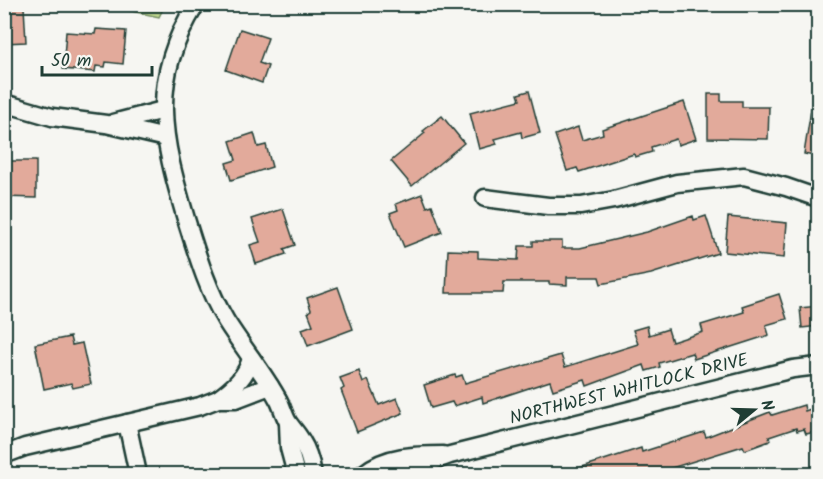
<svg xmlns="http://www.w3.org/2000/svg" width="823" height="479" font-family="Kalam,sans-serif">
  <rect width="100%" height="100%" fill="#f6f6f2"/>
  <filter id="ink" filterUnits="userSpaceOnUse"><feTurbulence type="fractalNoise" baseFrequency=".0167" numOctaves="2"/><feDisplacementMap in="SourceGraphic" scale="12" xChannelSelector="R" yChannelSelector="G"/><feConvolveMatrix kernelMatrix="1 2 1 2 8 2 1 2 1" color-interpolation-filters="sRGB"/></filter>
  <g filter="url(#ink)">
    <path fill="#bfd78d" stroke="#6f8a60" stroke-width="1.5" d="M 103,5 L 165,5 L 159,17 Z"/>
    <g fill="#e2aa9b" stroke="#1f3d34" stroke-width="1.5">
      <path d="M 24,7 L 26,42 L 4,43 L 4,8 Z"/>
      <path d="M 96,29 L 126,31 L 123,64 L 106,62 L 105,67 L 96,66 L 95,72 L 63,69 L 66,32 L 95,34 Z"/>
      <path d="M 240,29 L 268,38 L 259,63 L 268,66 L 262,83 L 226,70 Z"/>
      <path d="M 529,91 L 540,133 L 522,138 L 521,132 L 495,139 L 497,144 L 479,149 L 470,113 L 520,100 L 518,94 Z"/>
      <path d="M 708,94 L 721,94 L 721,101 L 742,101 L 742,107 L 769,107 L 768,139 L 708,138 Z"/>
      <path d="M 684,102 L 696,139 L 678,145 L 676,139 L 651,147 L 652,152 L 635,157 L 634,154 L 579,172 L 577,168 L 567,171 L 555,135 L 578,127 L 582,140 L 603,134 L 602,129 Z"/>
      <path d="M 812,103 L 819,103 L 819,157 L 804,154 Z"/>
      <path d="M 442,116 L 464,143 L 412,186 L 391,161 L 425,133 L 423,131 Z"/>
      <path d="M 254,133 L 258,147 L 266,145 L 272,167 L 231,180 L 226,163 L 236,160 L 230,141 Z"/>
      <path d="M 4,161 L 36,161 L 36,198 L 4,197 Z"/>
      <path d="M 422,194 L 427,207 L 432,205 L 442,232 L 404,247 L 390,213 L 398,210 L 396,204 Z"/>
      <path d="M 283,209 L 295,245 L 284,249 L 286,254 L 256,264 L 250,245 L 260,242 L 252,219 Z"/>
      <path d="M 693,216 L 694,220 L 706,216 L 718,253 L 651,274 L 601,284 L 599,277 L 567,277 L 567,285 L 549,284 L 549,282 L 504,282 L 503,293 L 446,293 L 448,250 L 478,251 L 478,258 L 518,260 L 519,246 L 533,246 L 533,241 L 562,241 L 562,248 L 580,248 L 647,232 Z"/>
      <path d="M 728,217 L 787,223 L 784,258 L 725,252 Z"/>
      <path d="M 338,287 L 353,329 L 308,346 L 302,329 L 313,325 L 308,312 L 311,310 L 307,298 Z"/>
      <path d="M 779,294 L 787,319 L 766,325 L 769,335 L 694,359 L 692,353 L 659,363 L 660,367 L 646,371 L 644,365 L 587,386 L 585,380 L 553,390 L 550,381 L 483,403 L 482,397 L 454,406 L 452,402 L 431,408 L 424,385 L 455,375 L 456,377 L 462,375 L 465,383 L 561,355 L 565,367 L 638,344 L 633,330 L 647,326 L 649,335 L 668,329 L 672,342 L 703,332 L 701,325 L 744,312 L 742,306 Z"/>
      <path d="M 819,306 L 819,326 L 802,328 L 800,308 Z"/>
      <path d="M 70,337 L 72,345 L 82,343 L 91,384 L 73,388 L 71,383 L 44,389 L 35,344 Z"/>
      <path d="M 359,371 L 363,383 L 368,380 L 379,405 L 397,398 L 403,413 L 357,432 L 341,390 L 344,388 L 340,378 Z"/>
      <path d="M 804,405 L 805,411 L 819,406 L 819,431 L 806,434 L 804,429 L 797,431 L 796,428 L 769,437 L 770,441 L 745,450 L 743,446 L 665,470 L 666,474 L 568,474 L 567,472 L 641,448 L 642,452 L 704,432 L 706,437 L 770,412 L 772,415 Z"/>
    </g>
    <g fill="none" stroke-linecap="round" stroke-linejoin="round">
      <defs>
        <g id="minor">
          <path d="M 196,4 C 148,82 162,137 186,219 C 197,254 207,289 226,321 C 243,348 264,373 279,401 C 282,407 284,415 288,422 C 292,428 298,434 301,440 C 308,451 311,462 313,474"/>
          <path d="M 4,103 L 52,117 L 106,124 L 166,138"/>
          <path d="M 113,123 L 163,110"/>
          <path d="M 485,198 L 548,206 L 581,206 L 614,200 L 677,183 L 744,176 L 786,187 L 818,198"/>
          <path d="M 218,399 C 233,388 247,376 251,358"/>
          <path d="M 127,423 L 138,474"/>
          <path d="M 288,423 L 289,448 L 296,474"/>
          <path d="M 4,455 L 25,447 L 200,406 L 218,399 L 236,399 L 270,386"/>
          <path d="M 363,474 C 386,455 415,455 443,455"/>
          <path d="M 399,474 L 450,455 L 793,369 L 818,366"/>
        </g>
      </defs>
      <use href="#minor" stroke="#1f3d34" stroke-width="21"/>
      <use href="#minor" stroke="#f6f6f2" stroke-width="16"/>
    </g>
  </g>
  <g text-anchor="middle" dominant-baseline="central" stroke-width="4.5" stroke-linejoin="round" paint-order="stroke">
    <g font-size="18" fill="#1f3d34" stroke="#f6f6f2">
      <text transform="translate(629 390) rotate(-14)">NORTHWEST WHITLOCK DRIVE</text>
    </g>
  </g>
  <rect width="823" height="479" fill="none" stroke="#f6f6f2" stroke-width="24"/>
  <rect x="12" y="12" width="799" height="455" fill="none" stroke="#1f3d34" stroke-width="2" filter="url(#ink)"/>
  <g transform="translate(754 410) rotate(71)" stroke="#f6f6f2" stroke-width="4.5" paint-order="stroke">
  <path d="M0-4.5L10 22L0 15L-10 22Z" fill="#1f3d34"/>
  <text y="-9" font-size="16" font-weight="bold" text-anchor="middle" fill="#1f3d34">N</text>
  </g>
  <path d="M42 66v9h110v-9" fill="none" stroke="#1f3d34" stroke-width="3"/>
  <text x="51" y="66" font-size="18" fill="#1f3d34" stroke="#f6f6f2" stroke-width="4.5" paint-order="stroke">50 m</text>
</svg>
